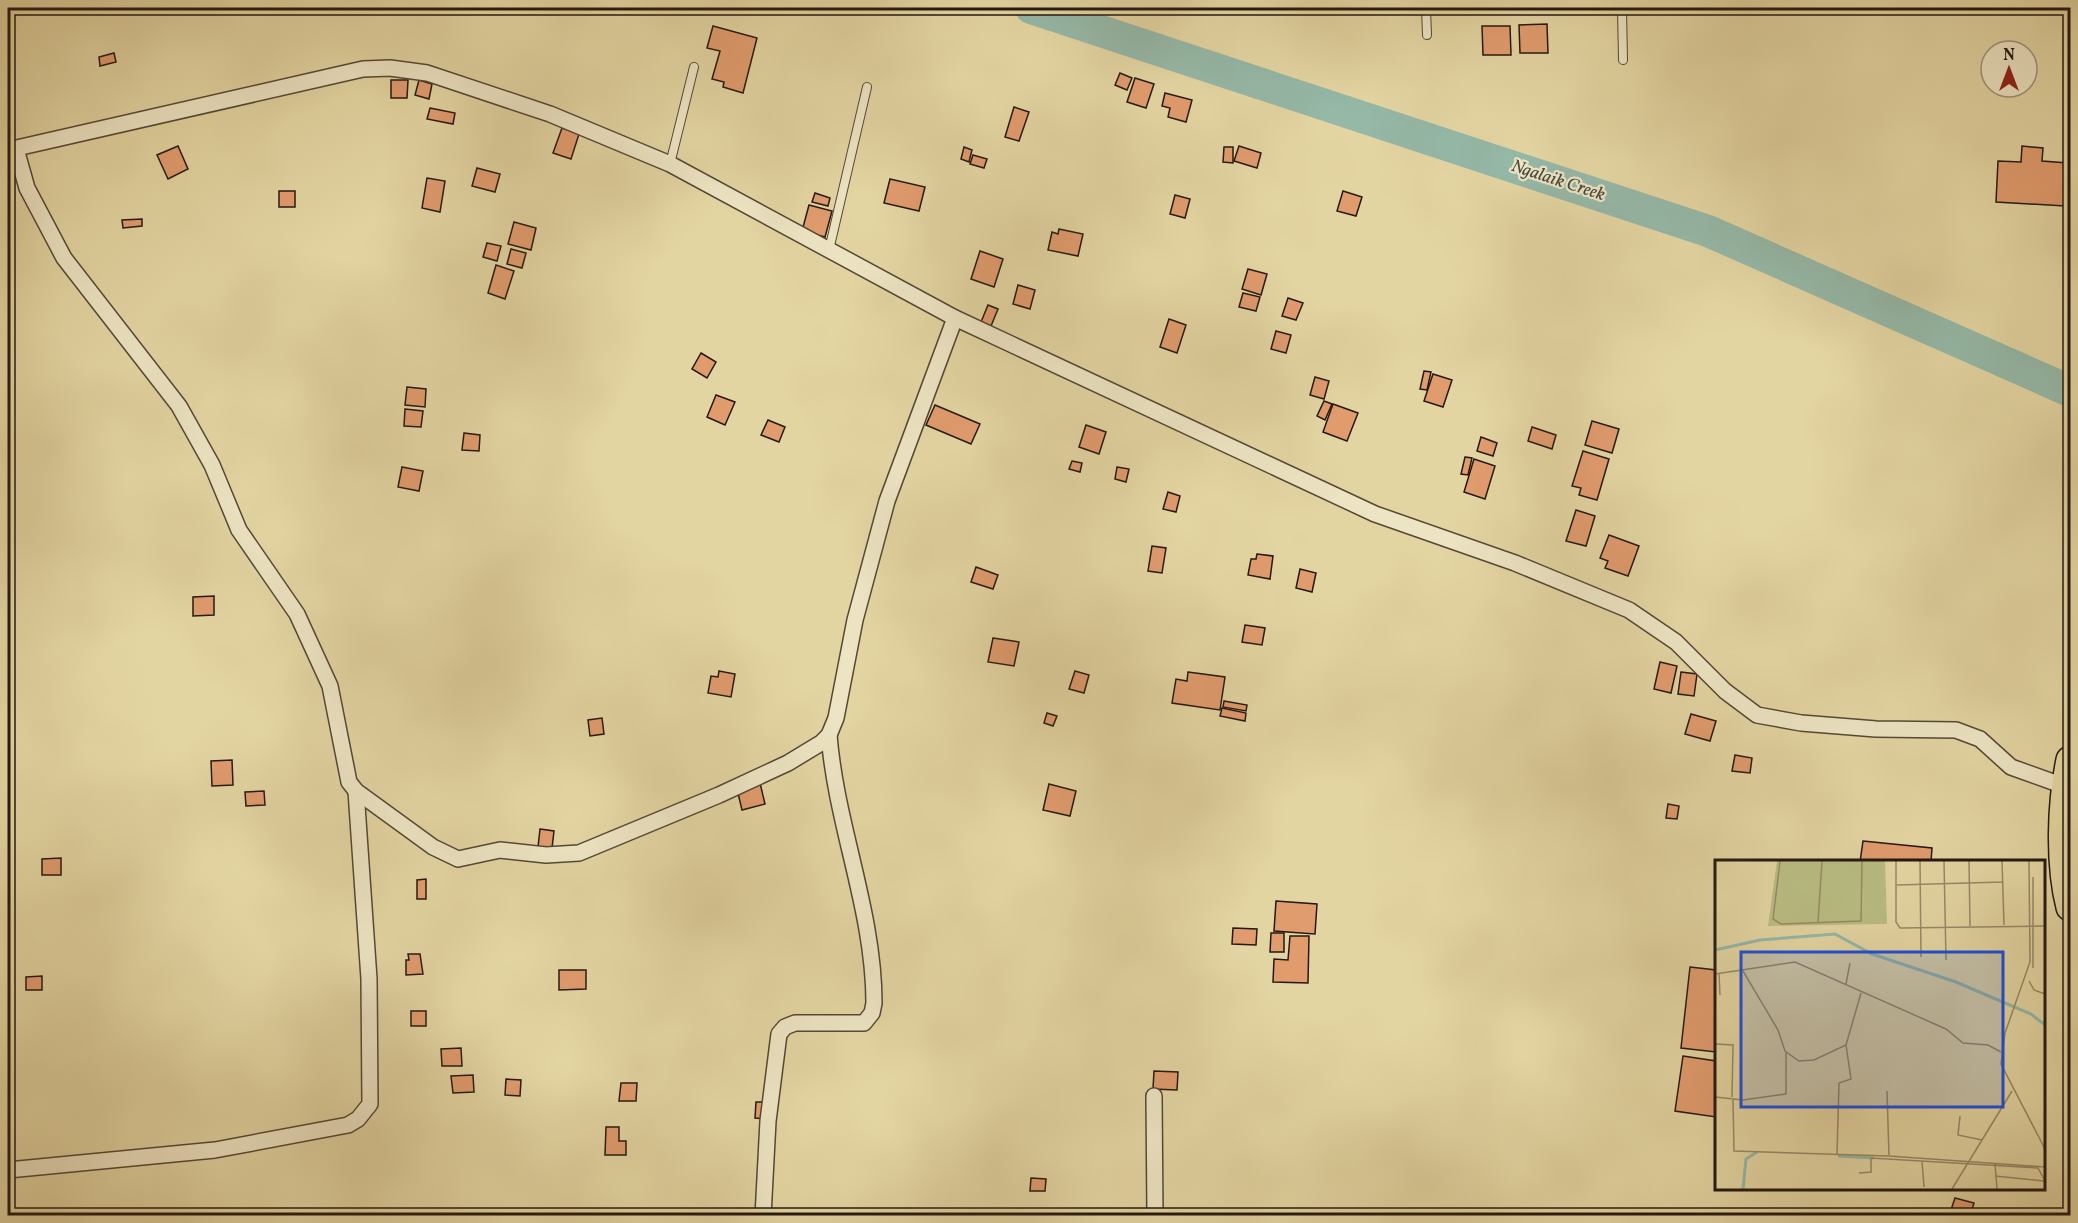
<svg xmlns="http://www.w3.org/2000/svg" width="2078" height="1223" font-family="Vollkorn,serif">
  <rect width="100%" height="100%" fill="#e3d5a2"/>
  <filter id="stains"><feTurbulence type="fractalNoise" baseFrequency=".00333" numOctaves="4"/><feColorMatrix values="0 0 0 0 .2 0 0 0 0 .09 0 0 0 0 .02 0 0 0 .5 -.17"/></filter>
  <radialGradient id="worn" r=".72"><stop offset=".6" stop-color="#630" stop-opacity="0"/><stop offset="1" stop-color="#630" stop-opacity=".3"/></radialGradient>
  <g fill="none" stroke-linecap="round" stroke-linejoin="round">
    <path stroke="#95b8a7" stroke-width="32" d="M 1031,8 L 1708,231 L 2070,391"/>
  </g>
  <g fill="#e19c6e" stroke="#241911" stroke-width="1.5">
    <path d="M 1547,24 L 1548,53 L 1520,53 L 1519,25 Z"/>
    <path d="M 713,26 L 757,38 L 743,93 L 723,87 L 724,82 L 712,79 L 720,51 L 707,48 Z"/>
    <path d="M 1482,26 L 1510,26 L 1511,55 L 1483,55 Z"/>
    <path d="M 114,53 L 116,62 L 100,66 L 99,57 Z"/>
    <path d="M 1120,73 L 1132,78 L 1127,90 L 1115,85 Z"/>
    <path d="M 1135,78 L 1154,84 L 1146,108 L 1127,102 Z"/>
    <path d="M 391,80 L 408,80 L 407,98 L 391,98 Z"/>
    <path d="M 419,80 L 432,84 L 429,99 L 415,95 Z"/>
    <path d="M 1165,93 L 1192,100 L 1186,122 L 1168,117 L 1170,108 L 1162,106 Z"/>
    <path d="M 1014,107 L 1029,112 L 1019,141 L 1005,137 Z"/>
    <path d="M 430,108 L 455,113 L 453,124 L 427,119 Z"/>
    <path d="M 562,128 L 579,134 L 571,159 L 553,153 Z"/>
    <path d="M 178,146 L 188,169 L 168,179 L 157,155 Z"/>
    <path d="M 1239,146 L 1261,153 L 1257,168 L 1234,161 Z"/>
    <path d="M 2022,146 L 2043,148 L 2042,161 L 2068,163 L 2065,206 L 1996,202 L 1998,161 L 2021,162 Z"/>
    <path d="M 964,147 L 972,150 L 969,162 L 961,159 Z"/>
    <path d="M 1224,147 L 1233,147 L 1233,163 L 1223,162 Z"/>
    <path d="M 973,155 L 987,159 L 984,168 L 970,164 Z"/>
    <path d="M 477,168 L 500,174 L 495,192 L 472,186 Z"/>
    <path d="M 427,178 L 445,181 L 440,212 L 422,208 Z"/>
    <path d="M 890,179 L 925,187 L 919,211 L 884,203 Z"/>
    <rect x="279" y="191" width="16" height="16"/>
    <path d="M 1343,191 L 1362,197 L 1356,216 L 1337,211 Z"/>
    <path d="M 815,193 L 830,198 L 828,206 L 812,202 Z"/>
    <path d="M 1175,195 L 1190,199 L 1185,218 L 1170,214 Z"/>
    <path d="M 809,205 L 832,211 L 825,237 L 802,231 Z"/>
    <path d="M 142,219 L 142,226 L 123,228 L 122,220 Z"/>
    <path d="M 514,222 L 536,228 L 531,250 L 508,244 Z"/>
    <path d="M 1059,229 L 1083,234 L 1078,256 L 1048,250 L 1052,232 L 1058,234 Z"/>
    <path d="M 487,243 L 501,246 L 497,261 L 483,257 Z"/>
    <path d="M 511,249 L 526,253 L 522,268 L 507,264 Z"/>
    <path d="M 980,251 L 1003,259 L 994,287 L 971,279 Z"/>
    <path d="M 496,265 L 514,271 L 505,299 L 488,293 Z"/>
    <path d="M 1248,269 L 1267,274 L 1261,295 L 1242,289 Z"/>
    <path d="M 1018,285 L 1035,290 L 1030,309 L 1013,304 Z"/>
    <path d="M 1243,293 L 1260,297 L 1256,311 L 1239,307 Z"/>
    <path d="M 1288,298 L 1303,303 L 1296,320 L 1282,316 Z"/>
    <path d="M 988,305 L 998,309 L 991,326 L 981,322 Z"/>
    <path d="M 1169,319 L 1186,325 L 1177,353 L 1160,347 Z"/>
    <path d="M 1276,331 L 1291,335 L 1286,353 L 1271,349 Z"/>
    <path d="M 701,353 L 716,362 L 707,378 L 692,369 Z"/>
    <path d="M 1424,371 L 1431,372 L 1427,390 L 1420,389 Z"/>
    <path d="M 1433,374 L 1452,380 L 1443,407 L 1424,401 Z"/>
    <path d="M 1315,377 L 1329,381 L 1324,399 L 1310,395 Z"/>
    <path d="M 407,387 L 426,389 L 425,407 L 405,405 Z"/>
    <path d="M 716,395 L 735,402 L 725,425 L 707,417 Z"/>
    <path d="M 1324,401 L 1332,404 L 1325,420 L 1317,416 Z"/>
    <path d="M 1333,404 L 1358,413 L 1347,441 L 1323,432 Z"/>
    <path d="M 935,405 L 980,424 L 971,444 L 926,425 Z"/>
    <path d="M 405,409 L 423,411 L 421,427 L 404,426 Z"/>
    <path d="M 768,420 L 785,427 L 779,442 L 761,435 Z"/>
    <path d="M 1592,421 L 1619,429 L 1612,453 L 1585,445 Z"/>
    <path d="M 1086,425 L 1106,432 L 1099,454 L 1079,447 Z"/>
    <path d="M 1532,427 L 1556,435 L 1552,449 L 1528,441 Z"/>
    <path d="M 464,433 L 480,435 L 479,451 L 462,450 Z"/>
    <path d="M 1481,437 L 1497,443 L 1493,456 L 1477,451 Z"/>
    <path d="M 1583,451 L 1609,459 L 1597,500 L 1579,495 L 1581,488 L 1572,486 Z"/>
    <path d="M 1465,457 L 1472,458 L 1468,475 L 1461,474 Z"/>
    <path d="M 1474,459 L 1495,466 L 1485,499 L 1464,492 Z"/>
    <path d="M 1072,461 L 1082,463 L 1080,472 L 1069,469 Z"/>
    <path d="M 402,467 L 423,471 L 419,491 L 398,487 Z"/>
    <path d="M 1117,467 L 1129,469 L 1126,482 L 1115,479 Z"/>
    <path d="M 1168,492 L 1180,496 L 1176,512 L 1163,509 Z"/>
    <path d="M 1576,510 L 1595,516 L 1586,546 L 1566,541 Z"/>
    <path d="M 1609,535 L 1639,546 L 1628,576 L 1605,568 L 1608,561 L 1600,558 Z"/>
    <path d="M 1152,546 L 1166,548 L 1162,573 L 1148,571 Z"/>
    <path d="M 1257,554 L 1273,556 L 1270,579 L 1248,575 L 1251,559 L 1256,559 Z"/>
    <path d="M 976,567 L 998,575 L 993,589 L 971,582 Z"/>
    <path d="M 1300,569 L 1316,573 L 1312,592 L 1296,588 Z"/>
    <path d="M 214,596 L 214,615 L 193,616 L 193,597 Z"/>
    <path d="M 1245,625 L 1265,628 L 1262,645 L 1242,642 Z"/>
    <path d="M 993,638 L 1019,642 L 1014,666 L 988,662 Z"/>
    <path d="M 1660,662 L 1677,666 L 1671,693 L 1654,689 Z"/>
    <path d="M 719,671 L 735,674 L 731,697 L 708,693 L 711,676 L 718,677 Z"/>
    <path d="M 1075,671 L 1089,675 L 1084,693 L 1069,689 Z"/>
    <path d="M 1188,672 L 1225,677 L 1220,710 L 1172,703 L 1176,679 L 1187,681 Z"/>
    <path d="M 1681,672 L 1697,674 L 1694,696 L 1678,694 Z"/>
    <path d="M 1224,701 L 1247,705 L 1246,711 L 1223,707 Z"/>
    <path d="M 1222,708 L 1246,713 L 1245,721 L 1220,716 Z"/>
    <path d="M 1047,713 L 1057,716 L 1053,726 L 1044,723 Z"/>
    <path d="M 1691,714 L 1716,721 L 1710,741 L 1685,734 Z"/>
    <path d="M 602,718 L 604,734 L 590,736 L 588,720 Z"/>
    <path d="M 1735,755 L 1752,758 L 1750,773 L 1732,771 Z"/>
    <path d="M 232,760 L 233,785 L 212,786 L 211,761 Z"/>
    <path d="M 760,783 L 765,804 L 742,810 L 737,789 Z"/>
    <path d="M 1049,784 L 1076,791 L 1070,816 L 1043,810 Z"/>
    <path d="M 264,791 L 265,805 L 246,806 L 245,792 Z"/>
    <path d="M 1668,804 L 1679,806 L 1677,819 L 1666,818 Z"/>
    <path d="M 540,829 L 554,831 L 552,848 L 538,847 Z"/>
    <path d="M 1863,841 L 1932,848 L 1931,862 L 1860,862 Z"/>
    <path d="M 61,858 L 61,875 L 42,875 L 42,859 Z"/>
    <path d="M 426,879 L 426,899 L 417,899 L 417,880 Z"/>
    <path d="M 1276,901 L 1317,904 L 1315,934 L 1274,931 Z"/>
    <path d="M 1233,928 L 1257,929 L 1256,945 L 1232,944 Z"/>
    <path d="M 1271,933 L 1284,933 L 1284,952 L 1270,952 Z"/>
    <path d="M 1290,936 L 1309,936 L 1308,983 L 1273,982 L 1274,959 L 1288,960 Z"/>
    <path d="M 408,954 L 420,954 L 423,974 L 406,975 L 406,960 L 409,960 Z"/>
    <path d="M 1690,967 L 1716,970 L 1716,1052 L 1681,1048 Z"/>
    <path d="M 559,970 L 586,970 L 586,989 L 559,990 Z"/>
    <path d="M 42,976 L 42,990 L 26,990 L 26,977 Z"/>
    <rect x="411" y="1011" width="15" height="15"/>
    <path d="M 461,1048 L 462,1066 L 442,1066 L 441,1049 Z"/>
    <path d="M 1683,1056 L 1716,1061 L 1716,1117 L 1675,1111 Z"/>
    <path d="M 1154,1071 L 1178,1072 L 1177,1090 L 1153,1089 Z"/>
    <path d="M 473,1075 L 474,1092 L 453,1093 L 451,1076 Z"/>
    <path d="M 506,1079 L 521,1080 L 520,1096 L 505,1095 Z"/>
    <path d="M 621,1083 L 637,1083 L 636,1101 L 619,1101 Z"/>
    <path d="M 756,1102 L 768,1102 L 767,1119 L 755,1118 Z"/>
    <path d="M 606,1127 L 619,1127 L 619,1141 L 626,1141 L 626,1155 L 605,1155 Z"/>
    <path d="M 1031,1178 L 1046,1179 L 1045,1191 L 1030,1191 Z"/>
    <path d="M 1955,1198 L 1974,1203 L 1970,1216 L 1950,1213 Z"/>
  </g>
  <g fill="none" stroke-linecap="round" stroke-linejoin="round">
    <defs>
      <g id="lane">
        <path d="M 1426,8 L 1427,35"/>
        <path d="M 1622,8 L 1623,60"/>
        <path d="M 670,164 L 694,67"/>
        <path d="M 829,250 L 867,87"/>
      </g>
      <g id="street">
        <path d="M 16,149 L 27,188 L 64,258 L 179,406 L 212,465 L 239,530 L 297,614 L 330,686 L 349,782 L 356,791 L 433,847 L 458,859 L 500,850 L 546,855 L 579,853 L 719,795 L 788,763 L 821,743 L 829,735 L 836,718 L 855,620 L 887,501 L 955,318"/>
        <path d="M 8,150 L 363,69 L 390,68 L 427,73 L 550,114 L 670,164 L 955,318 L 1375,514 L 1515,563 L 1629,610 L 1676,642 L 1725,691 L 1757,715 L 1801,723 L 1876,729 L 1956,730 L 1980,739 L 2011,767 L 2064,786"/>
        <path d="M 1154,1096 L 1155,1216"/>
        <path d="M 8,1170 L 215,1150 L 348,1125 L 358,1119 L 370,1104 L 369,979 L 356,791"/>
        <path d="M 763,1216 L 768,1121 L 779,1034 L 785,1027 L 795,1023 L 864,1023 L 872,1013 L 874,1003 C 874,911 836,825 829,735"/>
      </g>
      <path id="highway" d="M 2070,760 C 2061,803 2059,864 2070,907"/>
    </defs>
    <use href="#lane" stroke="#544835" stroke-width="10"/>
    <use href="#street" stroke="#544835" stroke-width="18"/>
    <use href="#highway" stroke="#241911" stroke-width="30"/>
    <use href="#lane" stroke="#ede4c3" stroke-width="8"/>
    <use href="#street" stroke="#ede4c3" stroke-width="15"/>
    <use href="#highway" stroke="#e3d5a2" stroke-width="27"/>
  </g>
  <g text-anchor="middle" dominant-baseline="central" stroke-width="4.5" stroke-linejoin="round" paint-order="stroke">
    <g font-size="18" font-style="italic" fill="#46493e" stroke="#ede4c3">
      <text transform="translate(1558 181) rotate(18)">Ngalaik Creek</text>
    </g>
  </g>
  <g transform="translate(1715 860)">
    <rect width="330" height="330" fill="#e3d5a2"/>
    <path d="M 62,1 L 170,1 L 172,64 L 53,66 Z" fill="#b8bc82"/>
    <path fill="none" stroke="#95b8a7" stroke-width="3" d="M 0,90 L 45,80 L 120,74 L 157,94 L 241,122 L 316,154 L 330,165M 123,296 L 159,298M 28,329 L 31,299 L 42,292"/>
    <path fill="none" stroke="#978a68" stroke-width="1.5" d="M 65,1 L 58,59 L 66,64 L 146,61 L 147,1M 181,1 L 181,62 L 185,68 L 330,66M 205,1 L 206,97M 229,1 L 231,100M 254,1 L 255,66M 287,1 L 289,65M 314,1 L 315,102 L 290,173 L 286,204 L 330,289M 182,25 L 288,22M 103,62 L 107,1M 318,108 L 318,17M 28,111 L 63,170 L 70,191 L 84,201 L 99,200 L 131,185 L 146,133M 4,113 L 5,135M 0,114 L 80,102 L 231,169 L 248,183 L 273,185 L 286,192M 314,121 L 319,130 L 330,134M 131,124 L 135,103M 0,184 L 18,185 L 17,237M 172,231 L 174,296 L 330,307M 0,237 L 28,240 L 71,234 L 71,193M 18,240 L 19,291 L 173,296M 245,256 L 243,275 L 267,280M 122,294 L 124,223 L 136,219 L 131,185M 207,301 L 209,327M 280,304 L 282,329M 144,313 L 156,312 L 156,298 L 323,308 L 330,321M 280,316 L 329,321M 237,329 L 297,231"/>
    <path fill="#1d4ed8" fill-opacity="0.15" stroke="#1d4ed8" stroke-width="3" d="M 26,92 L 288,92 L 288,247 L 26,247 Z"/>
    <rect width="330" height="330" fill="none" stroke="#241911" stroke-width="3"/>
  </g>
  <rect width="2078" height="1223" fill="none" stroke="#e3d5a2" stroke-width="30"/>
  <rect x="9" y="9" width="2060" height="1205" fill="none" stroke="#241911" stroke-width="3"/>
  <rect x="15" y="15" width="2048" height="1193" fill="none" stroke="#241911" stroke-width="1.5"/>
  <g transform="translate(2009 69)"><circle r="28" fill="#ede4c3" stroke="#9d937c" stroke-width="1.5"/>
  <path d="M0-4.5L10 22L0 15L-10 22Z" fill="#8f2418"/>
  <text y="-9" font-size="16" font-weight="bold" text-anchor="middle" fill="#241911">N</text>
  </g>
  <rect width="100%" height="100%" filter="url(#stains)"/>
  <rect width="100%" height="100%" fill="url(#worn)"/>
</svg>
